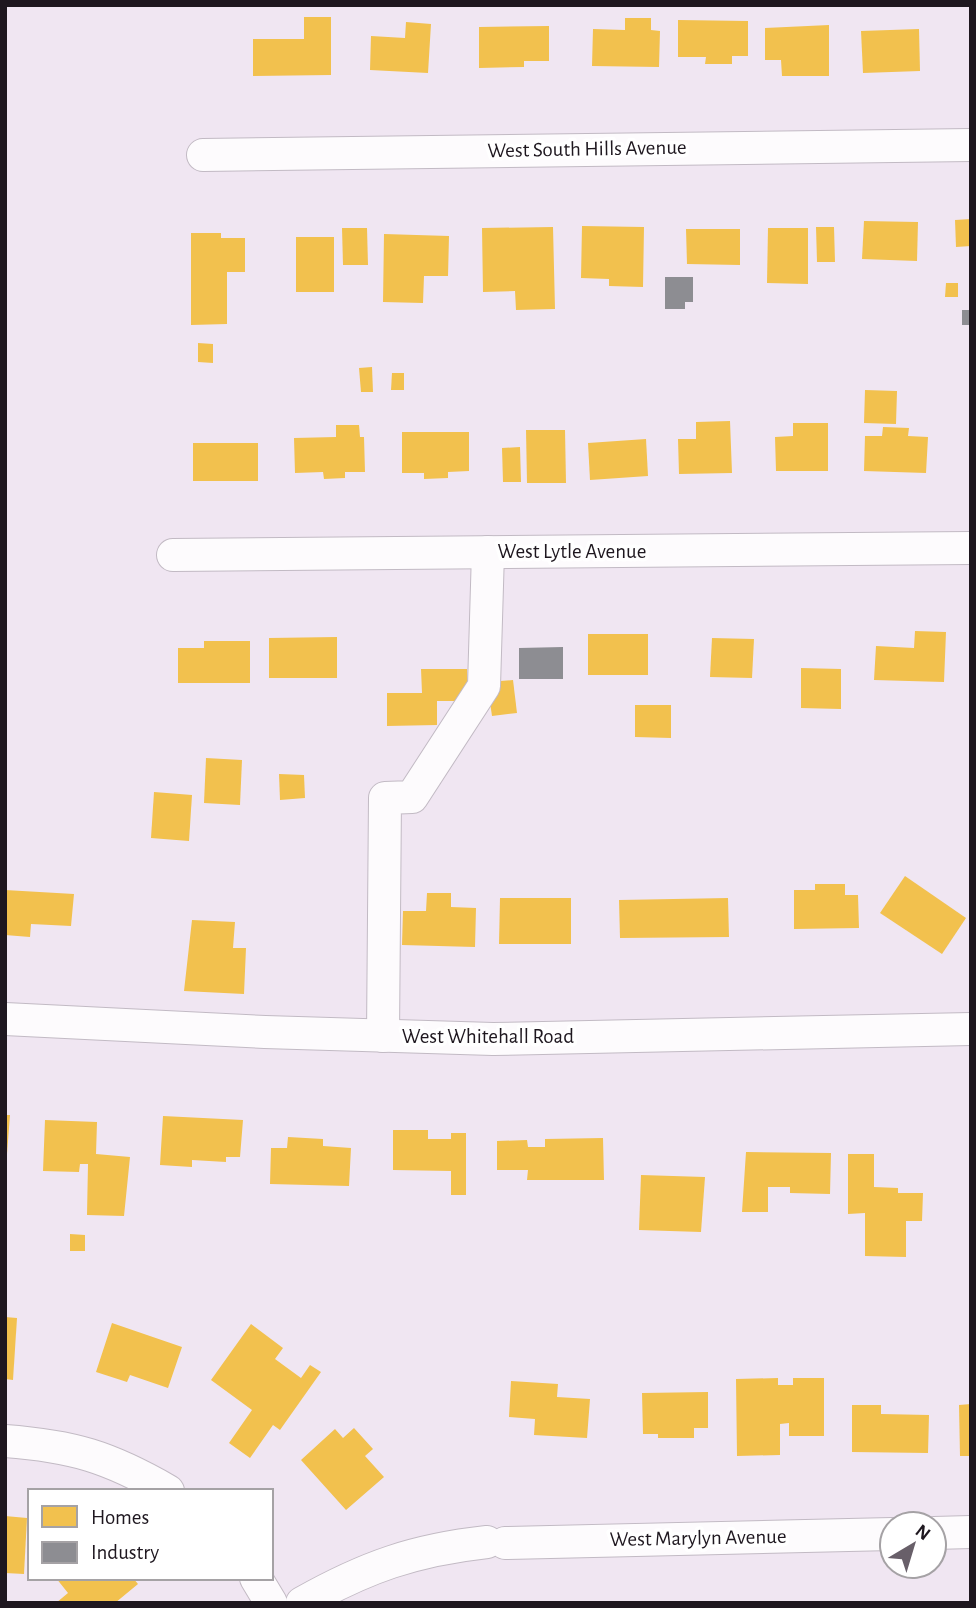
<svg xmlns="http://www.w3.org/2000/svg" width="976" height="1608" font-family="'Alegreya Sans',sans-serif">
  <rect width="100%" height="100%" fill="#f0e6f2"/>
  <g fill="#f2c14e">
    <path d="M 304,17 L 331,17 L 331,75 L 253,76 L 253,39 L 304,39 Z"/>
    <path d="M 625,18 L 651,18 L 651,30 L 660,31 L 659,67 L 592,66 L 593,29 L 625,30 Z"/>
    <path d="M 678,20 L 748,21 L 748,56 L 732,56 L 732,64 L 705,64 L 706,57 L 678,57 Z"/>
    <path d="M 406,22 L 431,24 L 428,73 L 370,70 L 371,36 L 405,38 Z"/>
    <path d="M 829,25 L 829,76 L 782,76 L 781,60 L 765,60 L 765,28 Z"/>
    <path d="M 549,26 L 549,61 L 524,61 L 524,67 L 479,68 L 479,27 Z"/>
    <path d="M 919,29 L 920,71 L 863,73 L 861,31 Z"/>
    <path d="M 971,219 L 971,246 L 956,247 L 955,220 Z"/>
    <path d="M 864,221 L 918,222 L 917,261 L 862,259 Z"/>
    <path d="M 582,226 L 644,227 L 643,287 L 609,286 L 609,279 L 581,278 Z"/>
    <path d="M 553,227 L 555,309 L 516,310 L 515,291 L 483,292 L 482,228 Z"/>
    <path d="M 816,227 L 834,227 L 835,262 L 817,262 Z"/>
    <path d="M 342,228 L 367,228 L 368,265 L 343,265 Z"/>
    <path d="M 768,228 L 808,228 L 808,284 L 767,283 Z"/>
    <path d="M 686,229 L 740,229 L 740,265 L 687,264 Z"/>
    <path d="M 191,233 L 221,233 L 221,238 L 245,238 L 245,272 L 227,272 L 227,324 L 191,325 Z"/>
    <path d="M 384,234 L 449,236 L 448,276 L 424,276 L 423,303 L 383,302 Z"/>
    <rect x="296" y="237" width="38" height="55"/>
    <path d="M 946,283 L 958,283 L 958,297 L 945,297 Z"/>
    <path d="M 198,343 L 213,344 L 213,363 L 198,362 Z"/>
    <path d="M 372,367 L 373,392 L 361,392 L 359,368 Z"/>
    <path d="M 392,373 L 404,373 L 404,390 L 391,390 Z"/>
    <path d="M 865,390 L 897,391 L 896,424 L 864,423 Z"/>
    <path d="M 730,421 L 732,473 L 679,474 L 678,439 L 696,439 L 696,422 Z"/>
    <path d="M 793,423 L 828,423 L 828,471 L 776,471 L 775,437 L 793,436 Z"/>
    <path d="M 336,425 L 359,425 L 360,437 L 364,437 L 365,472 L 345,472 L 345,478 L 324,479 L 323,472 L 295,473 L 294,438 L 336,437 Z"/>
    <path d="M 883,427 L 909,428 L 908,436 L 928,437 L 926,473 L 864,471 L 865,436 L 882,436 Z"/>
    <path d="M 526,430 L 565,430 L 566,483 L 527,483 Z"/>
    <path d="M 402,432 L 469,432 L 469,471 L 448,472 L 448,478 L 424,479 L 424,473 L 402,473 Z"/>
    <path d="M 646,439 L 648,476 L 590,480 L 588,443 Z"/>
    <rect x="193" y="443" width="65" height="38"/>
    <path d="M 520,447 L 521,482 L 503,482 L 502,448 Z"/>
    <path d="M 915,631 L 946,632 L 944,682 L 874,680 L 876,646 L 914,648 Z"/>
    <rect x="588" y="634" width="60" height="41"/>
    <path d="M 337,637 L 337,678 L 269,678 L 269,638 Z"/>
    <path d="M 712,638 L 754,639 L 752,678 L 710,677 Z"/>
    <path d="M 204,641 L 250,641 L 250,683 L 178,683 L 178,648 L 204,648 Z"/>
    <path d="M 801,668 L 841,669 L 841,709 L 801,708 Z"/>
    <path d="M 421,669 L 467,669 L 468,701 L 437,701 L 437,725 L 387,726 L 387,693 L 422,693 Z"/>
    <path d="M 513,680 L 517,713 L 492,716 L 487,682 Z"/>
    <path d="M 635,705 L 671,705 L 671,738 L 635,737 Z"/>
    <path d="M 206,758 L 242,760 L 240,805 L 204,803 Z"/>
    <path d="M 279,774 L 304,775 L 305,798 L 280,800 Z"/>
    <path d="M 154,792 L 192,795 L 189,841 L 151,838 Z"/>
    <path d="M 905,876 L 966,918 L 942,954 L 880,913 Z"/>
    <path d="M 815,884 L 845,884 L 845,895 L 858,895 L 859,928 L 794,929 L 794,890 L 815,890 Z"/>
    <path d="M 5,890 L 74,894 L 71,926 L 31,924 L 30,937 L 5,935 Z"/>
    <path d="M 427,893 L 451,893 L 451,907 L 476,908 L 475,947 L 402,945 L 403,911 L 426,911 Z"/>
    <path d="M 500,898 L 571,898 L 571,944 L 499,944 Z"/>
    <path d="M 728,898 L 729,937 L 620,938 L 619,900 Z"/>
    <path d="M 192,920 L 235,922 L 233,948 L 246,948 L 244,994 L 184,991 Z"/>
    <path d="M 5,1115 L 10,1115 L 7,1154 L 5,1154 Z"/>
    <path d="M 163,1116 L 243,1120 L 240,1157 L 226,1157 L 226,1162 L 192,1160 L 192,1167 L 160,1165 Z"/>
    <path d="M 45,1120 L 97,1122 L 96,1154 L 130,1157 L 124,1216 L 87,1215 L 88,1164 L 80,1164 L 79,1172 L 43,1171 Z"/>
    <path d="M 393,1130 L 428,1130 L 428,1139 L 451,1139 L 451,1133 L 466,1133 L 466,1195 L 451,1195 L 451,1171 L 393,1170 Z"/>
    <path d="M 288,1137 L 323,1139 L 323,1146 L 351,1148 L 349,1186 L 270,1184 L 271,1148 L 287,1148 Z"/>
    <path d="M 603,1138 L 604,1180 L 527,1180 L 528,1170 L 497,1170 L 497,1141 L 527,1140 L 528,1147 L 545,1147 L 545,1139 Z"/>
    <path d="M 746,1152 L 831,1153 L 830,1194 L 790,1193 L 790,1187 L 768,1187 L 768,1212 L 742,1212 Z"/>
    <path d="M 848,1154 L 874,1154 L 874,1187 L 898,1188 L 898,1193 L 923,1193 L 922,1221 L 906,1221 L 906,1257 L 865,1256 L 865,1213 L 848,1214 Z"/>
    <path d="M 641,1175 L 705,1177 L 701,1232 L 639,1230 Z"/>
    <path d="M 70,1234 L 85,1235 L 85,1251 L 70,1251 Z"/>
    <path d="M 5,1317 L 17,1318 L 13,1380 L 5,1379 Z"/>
    <path d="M 112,1323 L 182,1347 L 168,1388 L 130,1375 L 127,1382 L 96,1372 Z"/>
    <path d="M 251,1324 L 283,1348 L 275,1359 L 301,1378 L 310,1365 L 321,1372 L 280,1430 L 273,1425 L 250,1458 L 229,1443 L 252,1410 L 211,1380 Z"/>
    <path d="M 778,1378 L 778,1385 L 793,1385 L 793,1378 L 824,1378 L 824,1436 L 789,1436 L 789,1423 L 780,1424 L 780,1455 L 737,1456 L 736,1379 Z"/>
    <path d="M 511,1381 L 558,1384 L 557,1397 L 590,1399 L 587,1438 L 534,1435 L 535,1419 L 509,1417 Z"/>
    <path d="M 708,1392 L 708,1428 L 694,1428 L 694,1438 L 658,1438 L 658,1434 L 643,1434 L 642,1393 Z"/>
    <path d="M 971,1404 L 971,1456 L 960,1456 L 959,1405 Z"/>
    <path d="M 852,1405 L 881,1405 L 881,1414 L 929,1415 L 928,1453 L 852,1452 Z"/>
    <path d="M 354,1428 L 373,1449 L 365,1456 L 384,1477 L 346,1510 L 301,1460 L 335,1429 L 343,1438 Z"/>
    <path d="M 5,1516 L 27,1518 L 24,1574 L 5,1573 Z"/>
    <path d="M 56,1578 L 133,1578 L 138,1584 L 115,1603 L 56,1603 L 68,1593 Z"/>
  </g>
  <g fill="#8d8d92">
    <path d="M 665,277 L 693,277 L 693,302 L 685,302 L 685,309 L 665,309 Z"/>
    <rect x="962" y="310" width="9" height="15"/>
    <path d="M 563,647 L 563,679 L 519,679 L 519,648 Z"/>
  </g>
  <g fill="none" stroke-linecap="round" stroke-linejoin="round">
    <defs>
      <g id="minor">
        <path d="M 203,155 L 971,145"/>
        <path d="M 173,555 L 971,548"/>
        <path d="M 5,1019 L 265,1032 L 493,1039 L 971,1029"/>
        <path d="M 383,1036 L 385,798 L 412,797 L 484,686 L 488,552"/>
        <path d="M 5,1441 C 73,1446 109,1457 168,1491"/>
        <path d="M 934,1533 L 971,1532"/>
        <path d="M 505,1543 L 892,1534"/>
        <path d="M 256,1578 L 271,1603"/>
        <path d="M 302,1603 C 366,1567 414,1550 487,1542"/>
      </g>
    </defs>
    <use href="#minor" stroke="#c2bac4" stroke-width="34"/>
    <use href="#minor" stroke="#fdfbfd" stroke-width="32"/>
  </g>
  <g text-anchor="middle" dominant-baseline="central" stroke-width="7" stroke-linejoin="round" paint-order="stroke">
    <g font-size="21" fill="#1e171f" stroke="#fff">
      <text transform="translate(587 149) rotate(-1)">West South Hills Avenue</text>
      <text x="572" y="551">West Lytle Avenue</text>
      <text x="488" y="1036">West Whitehall Road</text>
      <text transform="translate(698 1538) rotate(-1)">West Marylyn Avenue</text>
    </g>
  </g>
  <rect width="976" height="1608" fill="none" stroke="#1e171f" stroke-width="14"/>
  <rect x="28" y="1489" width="245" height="91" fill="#ffffff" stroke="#a5a2a5" stroke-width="2"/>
  <rect x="42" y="1506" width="35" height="21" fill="#f2c14e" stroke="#a5a2a5" stroke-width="2"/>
  <text x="91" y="1524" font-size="21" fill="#1e171f">Homes</text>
  <rect x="42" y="1542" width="35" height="21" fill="#8d8d92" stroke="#a5a2a5" stroke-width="2"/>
  <text x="91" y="1559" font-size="21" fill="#1e171f">Industry</text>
  <g transform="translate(913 1545) rotate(38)"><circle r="33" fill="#ffffff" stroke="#a5a2a5" stroke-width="2"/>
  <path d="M0-5L12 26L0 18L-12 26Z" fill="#685f69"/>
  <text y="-10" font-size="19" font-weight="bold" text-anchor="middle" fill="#1e171f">N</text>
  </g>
</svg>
